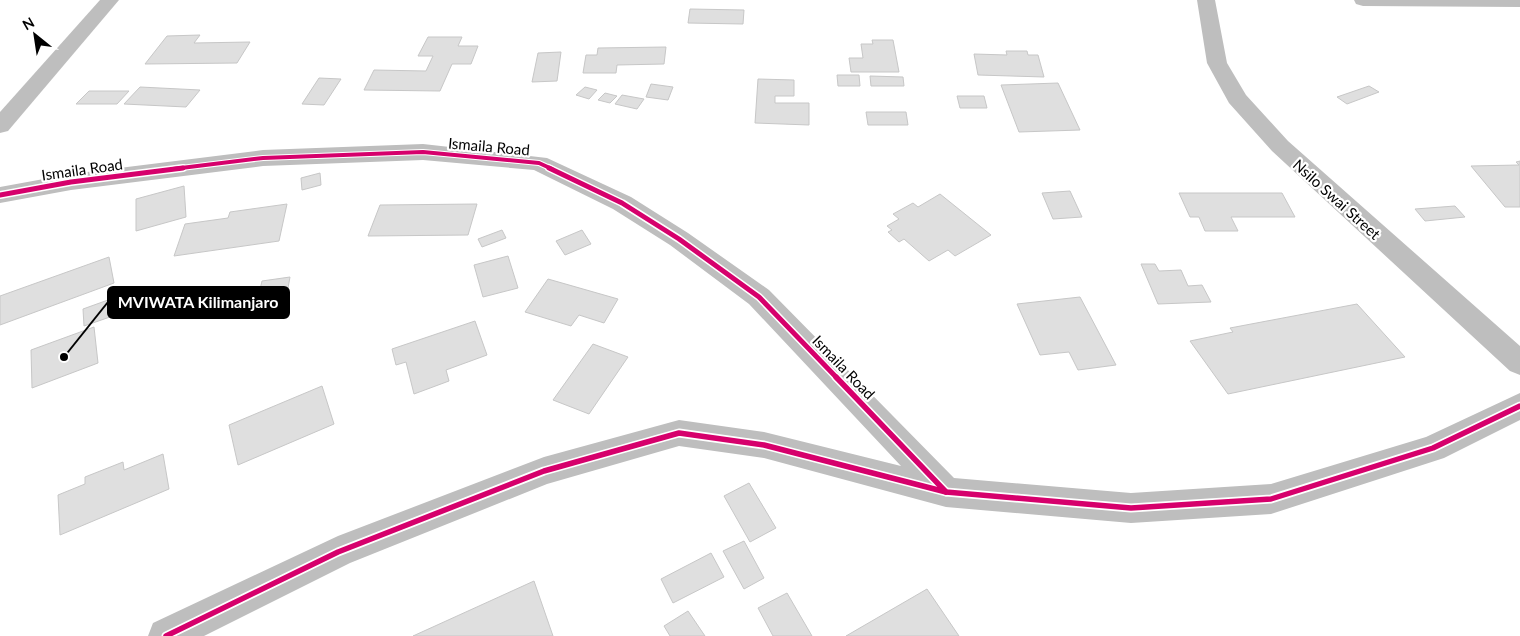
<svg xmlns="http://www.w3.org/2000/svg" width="1520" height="636" font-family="Lato,sans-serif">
  <rect width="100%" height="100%" fill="#fff"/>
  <g fill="#dfdfdf" stroke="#c7c7c7">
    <path d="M 690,9 L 744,10 L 743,24 L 688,23 Z"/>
    <path d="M 200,35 L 194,43 L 250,42 L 237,63 L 145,64 L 167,36 Z"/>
    <path d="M 428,37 L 462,37 L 458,46 L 478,46 L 471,64 L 452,64 L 440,91 L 364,90 L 374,70 L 426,71 L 433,56 L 418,56 Z"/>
    <path d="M 872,40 L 893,40 L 899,72 L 851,72 L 849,58 L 863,58 L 861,44 L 873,44 Z"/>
    <path d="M 666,47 L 664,64 L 617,65 L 616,73 L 583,73 L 586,55 L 597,55 L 598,48 Z"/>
    <path d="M 1006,51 L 1027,51 L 1028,55 L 1038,55 L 1044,77 L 978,75 L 974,54 L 1007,55 Z"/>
    <path d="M 561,52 L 557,81 L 532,82 L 538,53 Z"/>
    <path d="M 837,75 L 859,75 L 860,86 L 838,86 Z"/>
    <path d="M 870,76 L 903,77 L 904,86 L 871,86 Z"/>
    <path d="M 319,78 L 341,79 L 324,105 L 302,104 Z"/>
    <path d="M 758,79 L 794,80 L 794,96 L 775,96 L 775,103 L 809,103 L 809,125 L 755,123 Z"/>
    <path d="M 1058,83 L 1080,130 L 1019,132 L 1001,85 Z"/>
    <path d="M 651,84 L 673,87 L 668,100 L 646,97 Z"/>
    <path d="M 1369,86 L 1379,92 L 1347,104 L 1337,97 Z"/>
    <path d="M 140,87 L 200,90 L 186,107 L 124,104 Z"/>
    <path d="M 585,87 L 597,90 L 589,99 L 576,95 Z"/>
    <path d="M 89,91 L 129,91 L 117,104 L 76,104 Z"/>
    <path d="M 605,93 L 617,96 L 610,103 L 598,100 Z"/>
    <path d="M 622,95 L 644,99 L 637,109 L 615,104 Z"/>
    <path d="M 957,96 L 984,96 L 987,108 L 960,108 Z"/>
    <path d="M 866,112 L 906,112 L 908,125 L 868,125 Z"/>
    <path d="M 1520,161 L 1520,207 L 1505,207 L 1471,166 L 1519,165 L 1516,162 Z"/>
    <path d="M 320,173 L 321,185 L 302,190 L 301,178 Z"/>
    <path d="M 184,186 L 186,217 L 136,231 L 136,199 Z"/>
    <path d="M 1070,191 L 1082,217 L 1053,219 L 1042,193 Z"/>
    <path d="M 1179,193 L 1282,193 L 1295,217 L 1231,217 L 1238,231 L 1205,231 L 1199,217 L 1190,217 Z"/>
    <path d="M 940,194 L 991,235 L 955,256 L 948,250 L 929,261 L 904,239 L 899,242 L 888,232 L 892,230 L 887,226 L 899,219 L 893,214 L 913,203 L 918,207 Z"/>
    <path d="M 287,204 L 279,241 L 174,256 L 185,224 L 228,218 L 230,212 Z"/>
    <path d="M 477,204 L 468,235 L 368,236 L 380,205 Z"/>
    <path d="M 1455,206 L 1465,217 L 1425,221 L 1415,209 Z"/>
    <path d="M 502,230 L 506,238 L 482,247 L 478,239 Z"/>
    <path d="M 582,230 L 591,244 L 565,255 L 556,241 Z"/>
    <path d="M 508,256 L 518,288 L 483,297 L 474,265 Z"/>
    <path d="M 109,257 L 114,283 L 0,325 L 0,296 Z"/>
    <path d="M 1141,264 L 1155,264 L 1159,271 L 1181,270 L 1188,286 L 1202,285 L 1211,302 L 1158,304 Z"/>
    <path d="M 290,277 L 285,305 L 255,310 L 262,281 Z"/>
    <path d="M 548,279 L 618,299 L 604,323 L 579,315 L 571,326 L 525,312 Z"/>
    <path d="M 133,291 L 136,308 L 84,326 L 83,309 Z"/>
    <path d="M 1080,297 L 1116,365 L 1078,370 L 1069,352 L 1040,355 L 1017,304 Z"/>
    <path d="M 1357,304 L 1405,357 L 1228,394 L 1190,341 L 1233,332 L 1230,328 Z"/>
    <path d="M 475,321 L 487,355 L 446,370 L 449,381 L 414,394 L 406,362 L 396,365 L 392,349 Z"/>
    <path d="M 94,327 L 98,363 L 32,388 L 31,350 Z"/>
    <path d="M 593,344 L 628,357 L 589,414 L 553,400 Z"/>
    <path d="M 322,386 L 334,424 L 238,465 L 229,425 Z"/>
    <path d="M 163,454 L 169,489 L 60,535 L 58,495 L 85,484 L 85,477 L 123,462 L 124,470 Z"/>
    <path d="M 749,483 L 776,528 L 750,542 L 724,496 Z"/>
    <path d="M 744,541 L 764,578 L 744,589 L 723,551 Z"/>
    <path d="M 711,553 L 724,577 L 673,603 L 661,579 Z"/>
    <path d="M 534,581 L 553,636 L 413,636 Z"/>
    <path d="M 927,589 L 959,636 L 846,636 Z"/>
    <path d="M 787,593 L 812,636 L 773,636 L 758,608 Z"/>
    <path d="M 688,611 L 705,636 L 670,636 L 664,626 Z"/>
  </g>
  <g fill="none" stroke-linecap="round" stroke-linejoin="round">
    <g fill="#bebebe" fill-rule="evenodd">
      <path d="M 100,0 L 119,0 L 8,131 L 0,133 L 0,112 Z"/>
      <path d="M 1197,0 L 1215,0 L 1227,63 L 1246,95 L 1288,141 L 1520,346 L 1520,375 L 1510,371 L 1272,151 L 1229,103 L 1207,63 Z"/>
      <path d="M 423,144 L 547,158 L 631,197 L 688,233 L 769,290 L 954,478 L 1131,493 L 1271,484 L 1426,437 L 1520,393 L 1520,420 L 1444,458 L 1271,514 L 1131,523 L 946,507 L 764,458 L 679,446 L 547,484 L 350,563 L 204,636 L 148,636 L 153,623 L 338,536 L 544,457 L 679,420 L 764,432 L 901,466 L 749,304 L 670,245 L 613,209 L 534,170 L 423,160 L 263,166 L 71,190 L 0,203 L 0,187 L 71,174 L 263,150 Z"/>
    </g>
    <path fill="#bebebe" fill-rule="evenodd" d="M 1354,0 L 1520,0 L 1520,7 L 1363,6 L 1356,4 Z"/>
    <defs>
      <path id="cycleway-far2" d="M 173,169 L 263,158 L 423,152 L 539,163 L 552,169"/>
      <g id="cycleway-far1">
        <path d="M 549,168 L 622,203 L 679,239 L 759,297 L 837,378"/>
        <path d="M 0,195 L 71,182 L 183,168"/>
      </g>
      <g id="cycleway">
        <path d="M 836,377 L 946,492"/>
        <path d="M 166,636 L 338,552 L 544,471 L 679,433 L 764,445 L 946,492 L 1131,508 L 1271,499 L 1433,448 L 1520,406"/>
      </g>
    </defs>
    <use href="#cycleway-far2" stroke="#fff" stroke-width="6"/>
    <use href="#cycleway-far1" stroke="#fff" stroke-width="8"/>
    <use href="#cycleway" stroke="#fff" stroke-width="9"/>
    <use href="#cycleway-far2" stroke="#d6006c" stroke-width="4"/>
    <use href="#cycleway-far1" stroke="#d6006c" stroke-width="5"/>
    <use href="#cycleway" stroke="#d6006c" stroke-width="5.5"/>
  </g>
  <g text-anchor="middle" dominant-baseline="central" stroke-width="4.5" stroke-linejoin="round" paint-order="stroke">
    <g font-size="15" fill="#000" stroke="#fff">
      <text transform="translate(489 146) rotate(5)">Ismaila Road</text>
      <text transform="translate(82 169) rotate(-8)">Ismaila Road</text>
      <text transform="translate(1337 199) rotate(42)">Nsilo Swai Street</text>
      <text transform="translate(844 367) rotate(46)">Ismaila Road</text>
    </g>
  </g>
  <path fill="none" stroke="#000" stroke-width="2" d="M64 357L108 302"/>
  <circle fill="#000" stroke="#fff" stroke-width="2" cx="64" cy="357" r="5"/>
  <rect fill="#000" stroke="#000" stroke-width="2" x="108" y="287" width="181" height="31" rx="5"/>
  <g font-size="16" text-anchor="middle" font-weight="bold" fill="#fff">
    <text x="198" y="308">MVIWATA Kilimanjaro</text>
  </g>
  <g transform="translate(35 35) rotate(330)" stroke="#ffffff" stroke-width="4" paint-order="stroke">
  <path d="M0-4L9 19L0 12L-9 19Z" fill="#000000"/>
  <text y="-8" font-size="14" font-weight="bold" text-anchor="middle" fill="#000000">N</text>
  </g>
</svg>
